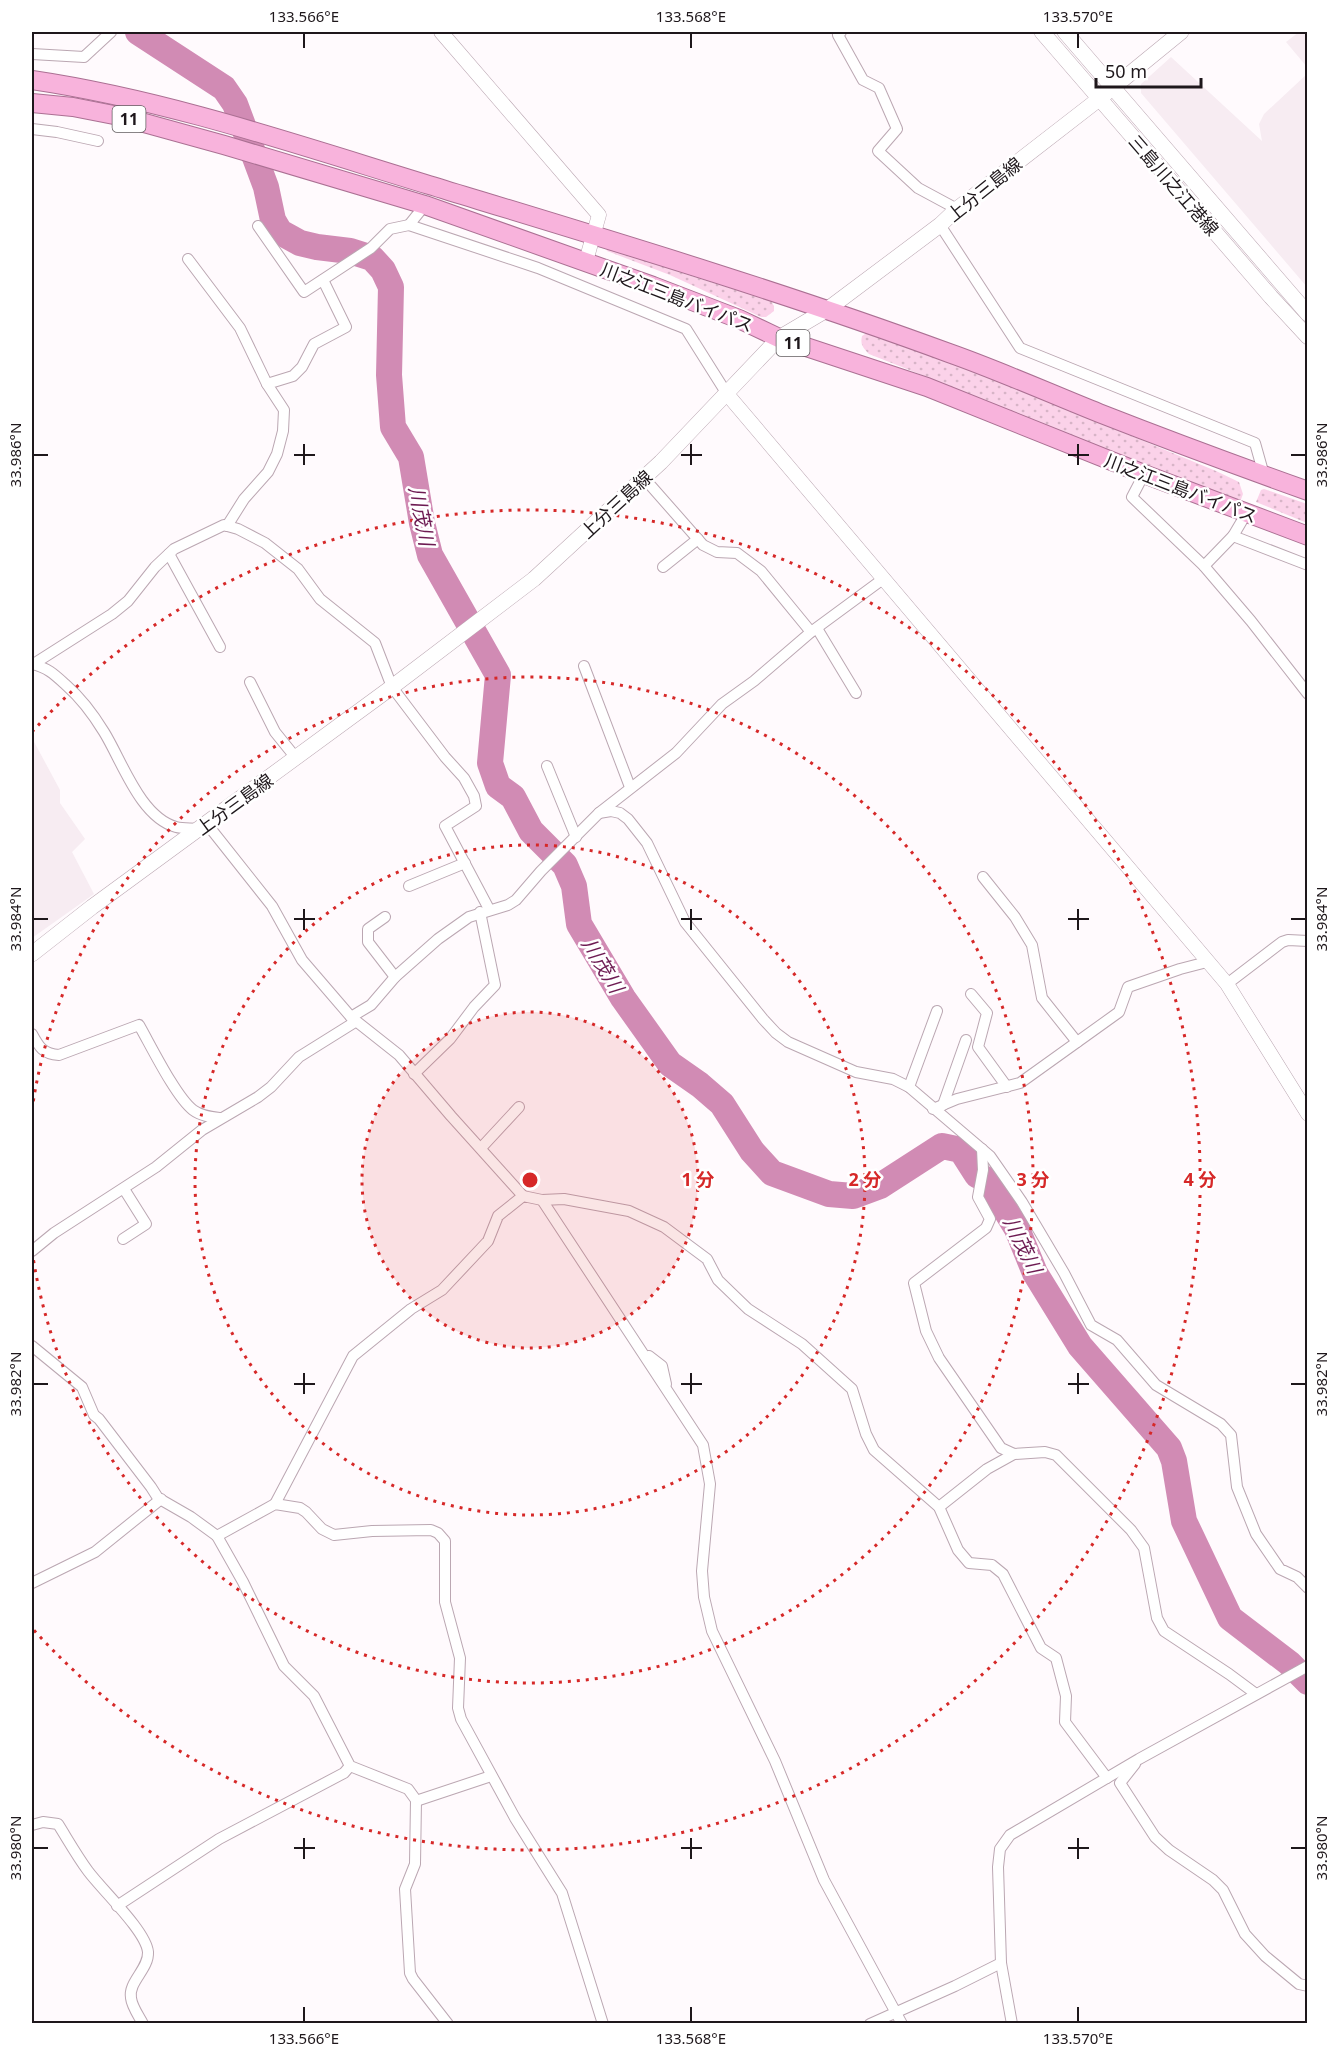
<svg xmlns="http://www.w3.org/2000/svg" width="1339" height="2055" font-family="'Noto Sans','Noto Sans JP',sans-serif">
  <defs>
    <pattern id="green-dots" width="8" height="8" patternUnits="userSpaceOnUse" patternTransform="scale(1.5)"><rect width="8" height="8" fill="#fbd2e9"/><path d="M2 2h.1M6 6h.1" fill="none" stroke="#d7b4c7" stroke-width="1.8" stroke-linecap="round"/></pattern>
  </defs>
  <rect width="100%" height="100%" fill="#fffafd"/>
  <g fill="#f7ecf2">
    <path d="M 1299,32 L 1307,32 L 1307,67 L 1286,42 Z"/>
    <path d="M 1171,57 L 1262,141 L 1259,124 L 1264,114 L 1307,74 L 1307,287 L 1141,93 L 1141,84 Z"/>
    <path d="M 32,738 L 60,790 L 60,803 L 85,839 L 72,852 L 94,894 L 32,938 Z"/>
  </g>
  <g fill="url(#green-dots)">
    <path d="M 605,246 L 685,274 L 771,301 L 774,306 L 774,311 L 766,317 L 761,317 L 670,275 L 607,251 Z"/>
    <path d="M 868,332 L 1023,391 L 1216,471 L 1239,482 L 1243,494 L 1240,502 L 990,406 L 927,377 L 869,354 C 863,348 860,344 862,336 Z"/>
    <path d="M 1264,489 L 1307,504 L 1307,523 L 1256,502 L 1261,490 Z"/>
  </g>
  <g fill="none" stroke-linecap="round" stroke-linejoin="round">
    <path stroke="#d18bb4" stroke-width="26" d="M 138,32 L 224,88 L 235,104 L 266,187 L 273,220 L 280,232 L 300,243 L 317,247 L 350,251 L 372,258 L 383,270 L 391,287 L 389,375 L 393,427 L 411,457 L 422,523 L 430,555 L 498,675 L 490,763 L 498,786 L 513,797 L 531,831 L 565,865 L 574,886 L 579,924 L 623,998 L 670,1064 L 700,1085 L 722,1104 L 752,1151 L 772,1173 L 829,1194 L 853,1196 L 880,1186 L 942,1146 L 961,1150 L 977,1175 L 987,1180 L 1017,1229 L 1035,1273 L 1080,1346 L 1169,1448 L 1174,1461 L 1184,1521 L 1230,1618 L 1289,1663 L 1308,1682"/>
    <defs>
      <g id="minor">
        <path d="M 841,32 L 838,35 L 863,80 L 879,88 L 897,129 L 878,151 L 918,188 L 957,209"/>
        <path d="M 32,54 L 84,57 L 111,32"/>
        <path d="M 32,129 L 57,132 L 98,141"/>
        <path d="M 425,205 L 409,225 L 538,268 L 686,329 L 727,394"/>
        <path d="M 940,225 L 1020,348 L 1255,443 L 1264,475"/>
        <path d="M 258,226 L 304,292 L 371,248 L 390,229 L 409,225"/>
        <path d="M 188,259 L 240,328 L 267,384"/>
        <path d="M 1144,474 L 1132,497 L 1204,566 L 1251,621 L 1308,694"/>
        <path d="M 644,478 L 703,545 L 717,552 L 737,553 L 761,571 L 811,632"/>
        <path d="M 227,526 L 244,499 L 268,472 L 277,454 L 283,431 L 284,410 L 267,384 L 293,376 L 302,367 L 314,344 L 346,327 L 323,280"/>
        <path d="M 1233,536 L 1308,565"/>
        <path d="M 169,554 L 220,647"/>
        <path d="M 1204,566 L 1233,536 L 1246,514"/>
        <path d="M 663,567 L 698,539"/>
        <path d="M 818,630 L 856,693"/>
        <path d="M 32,664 C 48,668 54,674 66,685 C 82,699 93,714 104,732 C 122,761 140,817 176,827 C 183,829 192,828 199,829"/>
        <path d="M 32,665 L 112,614 L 128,601 L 155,567 L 174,549 L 224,525 L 238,529 L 265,543 L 298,569 L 320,599 L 375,643 L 392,687 L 445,757 L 464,778 L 474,796 L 476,806 L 445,826 L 489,909"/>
        <path d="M 584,666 L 630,787"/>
        <path d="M 250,682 L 275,732 L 296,758"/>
        <path d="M 547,766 L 576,837"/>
        <path d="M 599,813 L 611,811 L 620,813 L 628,819 L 647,843 L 685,922 L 763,1019 L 776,1033 L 788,1042 L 856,1072 L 893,1079 L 909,1087 L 990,1156 L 1022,1202 L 1064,1273 L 1091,1325 L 1117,1340 L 1156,1385 L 1221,1424 L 1231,1435 L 1237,1487 L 1256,1534 L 1280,1569 L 1297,1577 L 1308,1588"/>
        <path d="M 207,824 L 272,906 L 302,960 L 351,1017 L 399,1055 L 451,1116 L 523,1196"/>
        <path d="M 983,877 L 1015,917 L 1032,945 L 1042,998 L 1077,1042"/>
        <path d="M 409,886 L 465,863"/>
        <path d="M 385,917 L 368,929 L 368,942 L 395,977"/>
        <path d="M 1227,984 L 1282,942 L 1288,940 L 1308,941"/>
        <path d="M 971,994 L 987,1013 L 978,1047 L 1007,1087"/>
        <path d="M 351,1017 L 371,1005 L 395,977 L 438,939 L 469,917 L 508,905 L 516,900 L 541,871 L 599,813 L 676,753 L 722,704 L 754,681 L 811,632 L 883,579"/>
        <path d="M 32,1034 C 39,1047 43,1054 59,1055 L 139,1025 C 151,1046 176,1097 193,1110 C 201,1116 211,1117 220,1118"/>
        <path d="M 414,1074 L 450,1039 L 474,1007 L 495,985 L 480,912"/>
        <path d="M 909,1087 L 937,1011"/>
        <path d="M 943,1105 L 966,1040"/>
        <path d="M 933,1109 L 957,1099 L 1020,1083 L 1119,1012 L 1128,987 L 1180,969 L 1207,962"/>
        <path d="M 481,1148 L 519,1107"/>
        <path d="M 982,1149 L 983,1170 L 978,1197 L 990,1219 L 986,1228 L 914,1283 L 926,1331 L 939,1358 L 1001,1448 L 1014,1454 L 1045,1452 L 1056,1455 L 1131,1530 L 1144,1548 L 1157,1618 L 1164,1631 L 1229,1674 L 1256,1694"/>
        <path d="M 542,1200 L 703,1445 L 710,1484 L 702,1571 L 704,1597 L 712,1631 L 775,1761 L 824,1880 L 902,2024"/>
        <path d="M 123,1239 L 146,1224 L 124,1189"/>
        <path d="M 32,1251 L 54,1233 L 156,1167 L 202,1130 L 258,1097 L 271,1087 L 299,1057 L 355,1022"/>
        <path d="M 32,1346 L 82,1387 L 94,1415 L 99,1419 L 151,1487 L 158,1498 L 191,1517 L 217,1536 L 243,1582 L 284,1666 L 314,1696 L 350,1766 L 408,1789 L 416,1800 L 415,1864 L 405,1889 L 410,1973 L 413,1979 L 448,2024"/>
        <path d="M 649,1356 L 662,1366 L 666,1384"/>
        <path d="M 275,1504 L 353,1356 L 411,1309 L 442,1290 L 488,1241 L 498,1216 L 523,1196 L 542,1200 L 564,1199 L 629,1211 L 664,1227 L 707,1259 L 718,1280 L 748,1309 L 802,1344 L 852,1389 L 866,1434 L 874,1450 L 939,1507 L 958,1550 L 969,1563 L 992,1565 L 1003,1574 L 1041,1648 L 1056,1658 L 1066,1696 L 1065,1722 L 1107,1778"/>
        <path d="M 939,1507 L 987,1469 L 1014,1454"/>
        <path d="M 217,1536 L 275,1504 L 300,1508 L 306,1512 L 322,1529 L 334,1535 L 372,1531 L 431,1530 L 438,1533 L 445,1541 L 445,1602 L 460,1658 L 458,1708 L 461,1719 L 515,1818 L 562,1893 L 603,2024"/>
        <path d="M 32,1583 L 95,1552 L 161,1499"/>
        <path d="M 1135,1764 L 1120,1783 L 1155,1837 L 1169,1850 L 1213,1880 L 1223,1890 L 1245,1934 L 1265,1956 L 1299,1984 L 1308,1986"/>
        <path d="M 416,1801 L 491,1776"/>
        <path d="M 32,1825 L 43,1822 L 58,1824 C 68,1840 77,1856 88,1871 C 102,1890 146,1931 148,1952 C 149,1969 128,1982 131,1998 C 132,2007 139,2016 143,2024"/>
        <path d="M 117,1906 L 219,1839 L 344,1773 L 350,1766"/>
        <path d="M 870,2024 L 955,1986 L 1001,1963"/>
        <path d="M 1012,2024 L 1001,1963 L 998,1867 L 1000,1849 L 1010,1835 L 1139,1759 L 1308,1666"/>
      </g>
      <g id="tertiary">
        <path d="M 441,32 L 599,215 L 586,261"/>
        <path d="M 727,394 L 1227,984 L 1308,1114"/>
      </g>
      <g id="secondary">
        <path d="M 1042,32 L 1271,297 L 1308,337"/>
        <path d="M 1065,32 L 1308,314"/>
        <path d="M 32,954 L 92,907 L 392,687 L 534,579 L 661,462 L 779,338 L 828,309 L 940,225 L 957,209 L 1099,99 L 1181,32"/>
      </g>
      <g id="trunk">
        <path d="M 32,80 C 167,100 298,145 429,185 C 603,238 778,290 949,353 C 1000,371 1049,393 1099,413 C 1168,440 1238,466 1308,491"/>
        <path d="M 32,103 L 73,107 L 119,116 L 224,145 L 425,205 L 653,286 L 739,319 L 779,338 L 927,387 L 1144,474 L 1308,536"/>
      </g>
    </defs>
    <use href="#minor" stroke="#bba7b2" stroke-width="12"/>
    <use href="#tertiary" stroke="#bba7b2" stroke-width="15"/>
    <use href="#secondary" stroke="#bba7b2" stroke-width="16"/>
    <use href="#trunk" stroke="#ab7093" stroke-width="20"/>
    <use href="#minor" stroke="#fff" stroke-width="10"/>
    <use href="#tertiary" stroke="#fff" stroke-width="14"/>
    <use href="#secondary" stroke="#fff" stroke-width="15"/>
    <use href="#trunk" stroke="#f8b3dc" stroke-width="18"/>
  </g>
  <path fill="none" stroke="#1e171b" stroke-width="2" d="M 304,33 L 304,48M 691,33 L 691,48M 1078,33 L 1078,48M 304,444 L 304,465M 691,444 L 691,465M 1078,444 L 1078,465M 33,455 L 48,455M 294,455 L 315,455M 681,455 L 702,455M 1068,455 L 1089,455M 1291,455 L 1306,455M 304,909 L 304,930M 691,909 L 691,930M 1078,909 L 1078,930M 33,919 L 48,919M 294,919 L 315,919M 681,919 L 702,919M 1068,919 L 1089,919M 1291,919 L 1306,919M 304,1373 L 304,1394M 691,1373 L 691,1394M 1078,1373 L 1078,1394M 33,1384 L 48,1384M 294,1384 L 315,1384M 681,1384 L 702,1384M 1068,1384 L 1089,1384M 1291,1384 L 1306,1384M 304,1838 L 304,1859M 691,1838 L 691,1859M 1078,1838 L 1078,1859M 33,1848 L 48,1848M 294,1848 L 315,1848M 681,1848 L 702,1848M 1068,1848 L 1089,1848M 1291,1848 L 1306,1848M 304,2007 L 304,2022M 691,2007 L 691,2022M 1078,2007 L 1078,2022"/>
  <circle cx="530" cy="1180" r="168" fill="#d62828" fill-opacity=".12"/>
  <g fill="none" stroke="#d62828" stroke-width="3" stroke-dasharray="3 6">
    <circle cx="530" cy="1180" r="168"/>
    <circle cx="530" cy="1180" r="335"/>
    <path d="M32 1110A503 503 0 1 1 32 1250"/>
    <path d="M32 732A670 670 0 1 1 32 1628"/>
  </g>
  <g text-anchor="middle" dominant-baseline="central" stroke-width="5" stroke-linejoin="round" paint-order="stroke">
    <g fill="#fff" stroke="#625d5f" stroke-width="1.5">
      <rect x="112.5" y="106" width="33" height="26" rx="4.5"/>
      <rect x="776.5" y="330" width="33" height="26" rx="4.5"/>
    </g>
    <g font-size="16" font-weight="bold" fill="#1e171b">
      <text x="129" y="119">11</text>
      <text x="793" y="343">11</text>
    </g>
    <g font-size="18" fill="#1e171b" stroke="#fff">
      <text transform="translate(1174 185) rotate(49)">三島川之江港線</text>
      <text transform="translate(984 189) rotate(-39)">上分三島線</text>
      <text transform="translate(677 297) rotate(21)">川之江三島バイパス</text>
      <text transform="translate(1181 488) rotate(21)">川之江三島バイパス</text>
      <text transform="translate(616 504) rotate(-43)">上分三島線</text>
      <text transform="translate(234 804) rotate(-36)">上分三島線</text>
    </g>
    <g font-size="20" font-style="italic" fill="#6d1b52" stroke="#fff">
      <text transform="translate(422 516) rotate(79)">川茂川</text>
      <text transform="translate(603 965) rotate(59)">川茂川</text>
      <text transform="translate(1023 1245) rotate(64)">川茂川</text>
    </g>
  </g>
  <circle cx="530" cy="1180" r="9" fill="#d62828" stroke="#fff" stroke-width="3"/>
  <g font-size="18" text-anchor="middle" font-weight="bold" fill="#d62828" stroke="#fff" stroke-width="5" stroke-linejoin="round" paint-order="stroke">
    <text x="698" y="1186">1 分</text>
    <text x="865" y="1186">2 分</text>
    <text x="1033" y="1186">3 分</text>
    <text x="1200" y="1186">4 分</text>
  </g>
  <rect width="1339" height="2055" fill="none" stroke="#ffffff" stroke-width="66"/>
  <path d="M1096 78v9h105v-9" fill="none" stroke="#1e171b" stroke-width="3"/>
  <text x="1105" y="78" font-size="18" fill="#1e171b" stroke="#ffffff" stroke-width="4.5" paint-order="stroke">50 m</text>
  <rect x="33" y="33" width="1273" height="1989" fill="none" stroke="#1e171b" stroke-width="2"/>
  <g font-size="15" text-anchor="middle" fill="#1e171b">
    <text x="304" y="22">133.566°E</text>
    <text x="691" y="22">133.568°E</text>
    <text x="1078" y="22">133.570°E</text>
    <text transform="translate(16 455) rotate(-90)" y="5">33.986°N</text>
    <text transform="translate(1322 455) rotate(-90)" y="5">33.986°N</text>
    <text transform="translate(16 919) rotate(-90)" y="5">33.984°N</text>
    <text transform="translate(1322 919) rotate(-90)" y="5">33.984°N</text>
    <text transform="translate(16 1384) rotate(-90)" y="5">33.982°N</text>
    <text transform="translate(1322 1384) rotate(-90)" y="5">33.982°N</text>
    <text transform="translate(16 1848) rotate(-90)" y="5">33.980°N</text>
    <text transform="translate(1322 1848) rotate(-90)" y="5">33.980°N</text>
    <text x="304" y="2044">133.566°E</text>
    <text x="691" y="2044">133.568°E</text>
    <text x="1078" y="2044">133.570°E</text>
  </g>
</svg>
